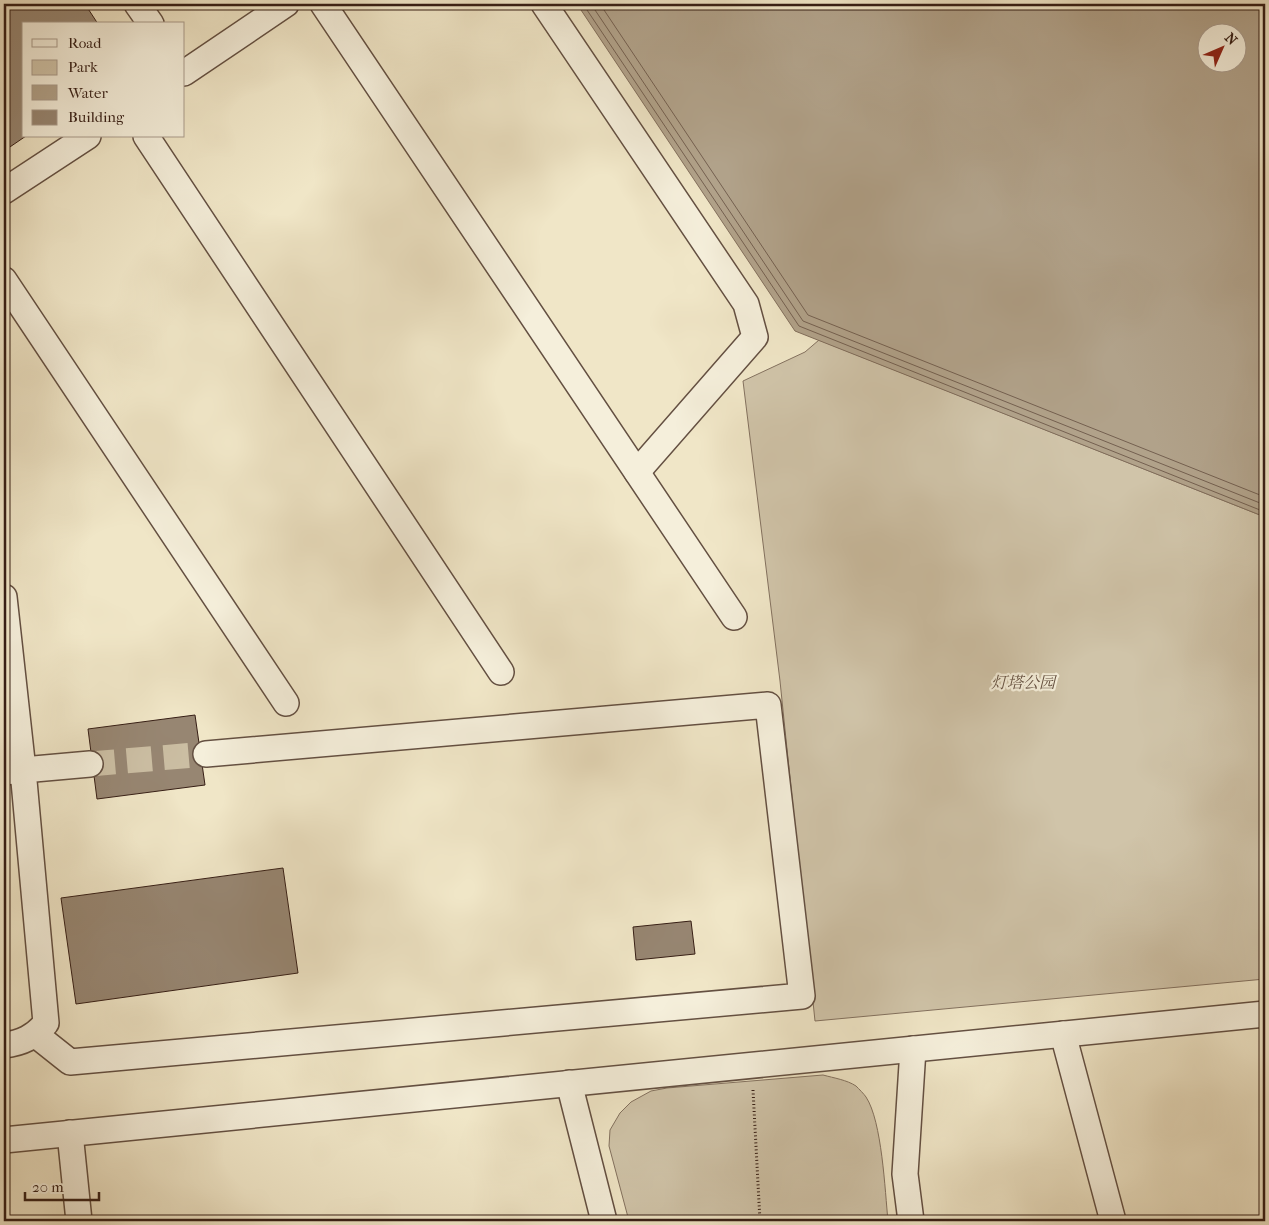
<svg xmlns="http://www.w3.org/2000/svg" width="1269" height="1225" font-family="'IM FELL French Canon','Noto Serif SC',serif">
  <rect width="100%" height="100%" fill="#f0e6c7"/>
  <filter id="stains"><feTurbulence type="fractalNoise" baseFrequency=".004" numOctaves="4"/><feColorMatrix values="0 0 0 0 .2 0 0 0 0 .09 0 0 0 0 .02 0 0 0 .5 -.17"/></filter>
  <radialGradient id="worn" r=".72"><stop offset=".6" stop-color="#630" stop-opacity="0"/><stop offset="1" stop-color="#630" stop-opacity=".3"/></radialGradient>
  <g fill="#d0c4a9" stroke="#83715f">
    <path d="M 819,340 L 1265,517 L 1265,979 L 815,1021 L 780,681 L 743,381 L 805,352 Z"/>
    <path d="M 823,1075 C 834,1078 847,1080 856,1086 C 859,1089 864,1094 866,1097 C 882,1121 885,1191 888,1221 L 629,1221 L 609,1146 L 610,1130 L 620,1113 L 631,1102 L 651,1091 L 667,1088 Z"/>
  </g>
  <path fill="#b1a28a" stroke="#806d5b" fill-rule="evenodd" d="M 577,4 L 1265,4 L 1265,517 L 795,331 ZM 1206,32 L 1236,32 L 1236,62 L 1206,62 Z"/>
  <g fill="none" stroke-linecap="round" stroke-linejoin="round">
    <g stroke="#746050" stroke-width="1">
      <path d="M 583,4 L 799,326 L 1265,512"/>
      <path d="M 591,4 L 803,321 L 1265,505"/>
      <path d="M 600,4 L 808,315 L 1265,497"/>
    </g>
  </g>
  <g fill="#978672" stroke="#361e15">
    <path d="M 4,4 L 85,4 L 98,24 L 24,24 L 24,136 L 26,136 L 4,151 Z"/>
    <path d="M 195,715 L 205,785 L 97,799 L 88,729 Z"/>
    <path d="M 283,868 L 298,973 L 76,1004 L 61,898 Z"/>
    <path d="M 691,921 L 695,954 L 636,960 L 633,927 Z"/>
  </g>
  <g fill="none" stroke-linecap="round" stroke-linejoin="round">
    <path stroke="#cbbea3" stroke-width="25" stroke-dasharray="25 12" stroke-linecap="butt" d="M 90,764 L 206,754"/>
    <defs>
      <g id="minor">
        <path d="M 137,4 L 151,24"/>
        <path d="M 323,4 L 734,617"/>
        <path d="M 544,4 L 746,304 L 755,337 L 637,472"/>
        <path d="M 184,73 L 286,4"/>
        <path d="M 146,136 L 501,672"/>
        <path d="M 4,191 L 88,136"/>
        <path d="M 4,280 L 286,703"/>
        <path d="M 4,597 L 23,770 L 4,772"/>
        <path d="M 1063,1034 L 1113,1221"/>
        <path d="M 36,1035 L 70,1062 L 802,996 L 768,705 L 206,754"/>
        <path d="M 4,1045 C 22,1043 34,1037 46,1023 L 23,770 L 90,764"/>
        <path d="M 569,1083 L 604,1221"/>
        <path d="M 70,1133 L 79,1221"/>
        <path d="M 4,1140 L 1265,1014"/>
        <path d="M 911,1221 L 905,1174 L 913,1049"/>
      </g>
    </defs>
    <use href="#minor" stroke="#645042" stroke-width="28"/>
    <path stroke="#361e15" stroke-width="3" stroke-dasharray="1 2.5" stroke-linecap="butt" d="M 753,1090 L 760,1221"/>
    <use href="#minor" stroke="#f5efdb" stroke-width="25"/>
  </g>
  <g text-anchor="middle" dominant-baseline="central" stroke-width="4.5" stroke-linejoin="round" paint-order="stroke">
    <g font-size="16" font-style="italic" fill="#645041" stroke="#f5efdb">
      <text x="1023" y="682">灯塔公园</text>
    </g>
  </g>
  <rect width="1269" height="1225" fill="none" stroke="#f0e6c7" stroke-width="20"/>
  <rect x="5" y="5" width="1259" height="1215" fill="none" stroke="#361e15" stroke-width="2.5"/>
  <rect x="10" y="10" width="1249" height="1205" fill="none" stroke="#361e15"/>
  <rect x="22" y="22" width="162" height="115" fill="#f5efdb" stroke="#a99b8c"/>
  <rect x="32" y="39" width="25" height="8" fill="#f5efdb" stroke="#a99b8c"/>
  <text x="68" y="48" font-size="15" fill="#361e15">Road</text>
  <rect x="32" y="60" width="25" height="15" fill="#d0c4a9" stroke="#a99b8c"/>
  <text x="68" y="72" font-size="15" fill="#361e15">Park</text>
  <rect x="32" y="85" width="25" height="15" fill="#b1a28a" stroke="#a99b8c"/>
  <text x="68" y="98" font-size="15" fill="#361e15">Water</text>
  <rect x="32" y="110" width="25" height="15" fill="#978672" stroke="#a99b8c"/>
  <text x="68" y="122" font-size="15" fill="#361e15">Building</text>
  <g transform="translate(1222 48) rotate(45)"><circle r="24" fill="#f5efdb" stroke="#a99b8c"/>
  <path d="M0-4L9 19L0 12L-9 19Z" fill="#8f2418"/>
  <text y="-8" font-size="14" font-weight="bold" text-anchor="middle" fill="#361e15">N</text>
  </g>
  <path d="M25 1192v8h74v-8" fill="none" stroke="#361e15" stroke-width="2.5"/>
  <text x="32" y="1192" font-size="15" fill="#361e15" stroke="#f5efdb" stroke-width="4" paint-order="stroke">20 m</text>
  <rect width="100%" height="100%" filter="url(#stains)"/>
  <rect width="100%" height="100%" fill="url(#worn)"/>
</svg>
